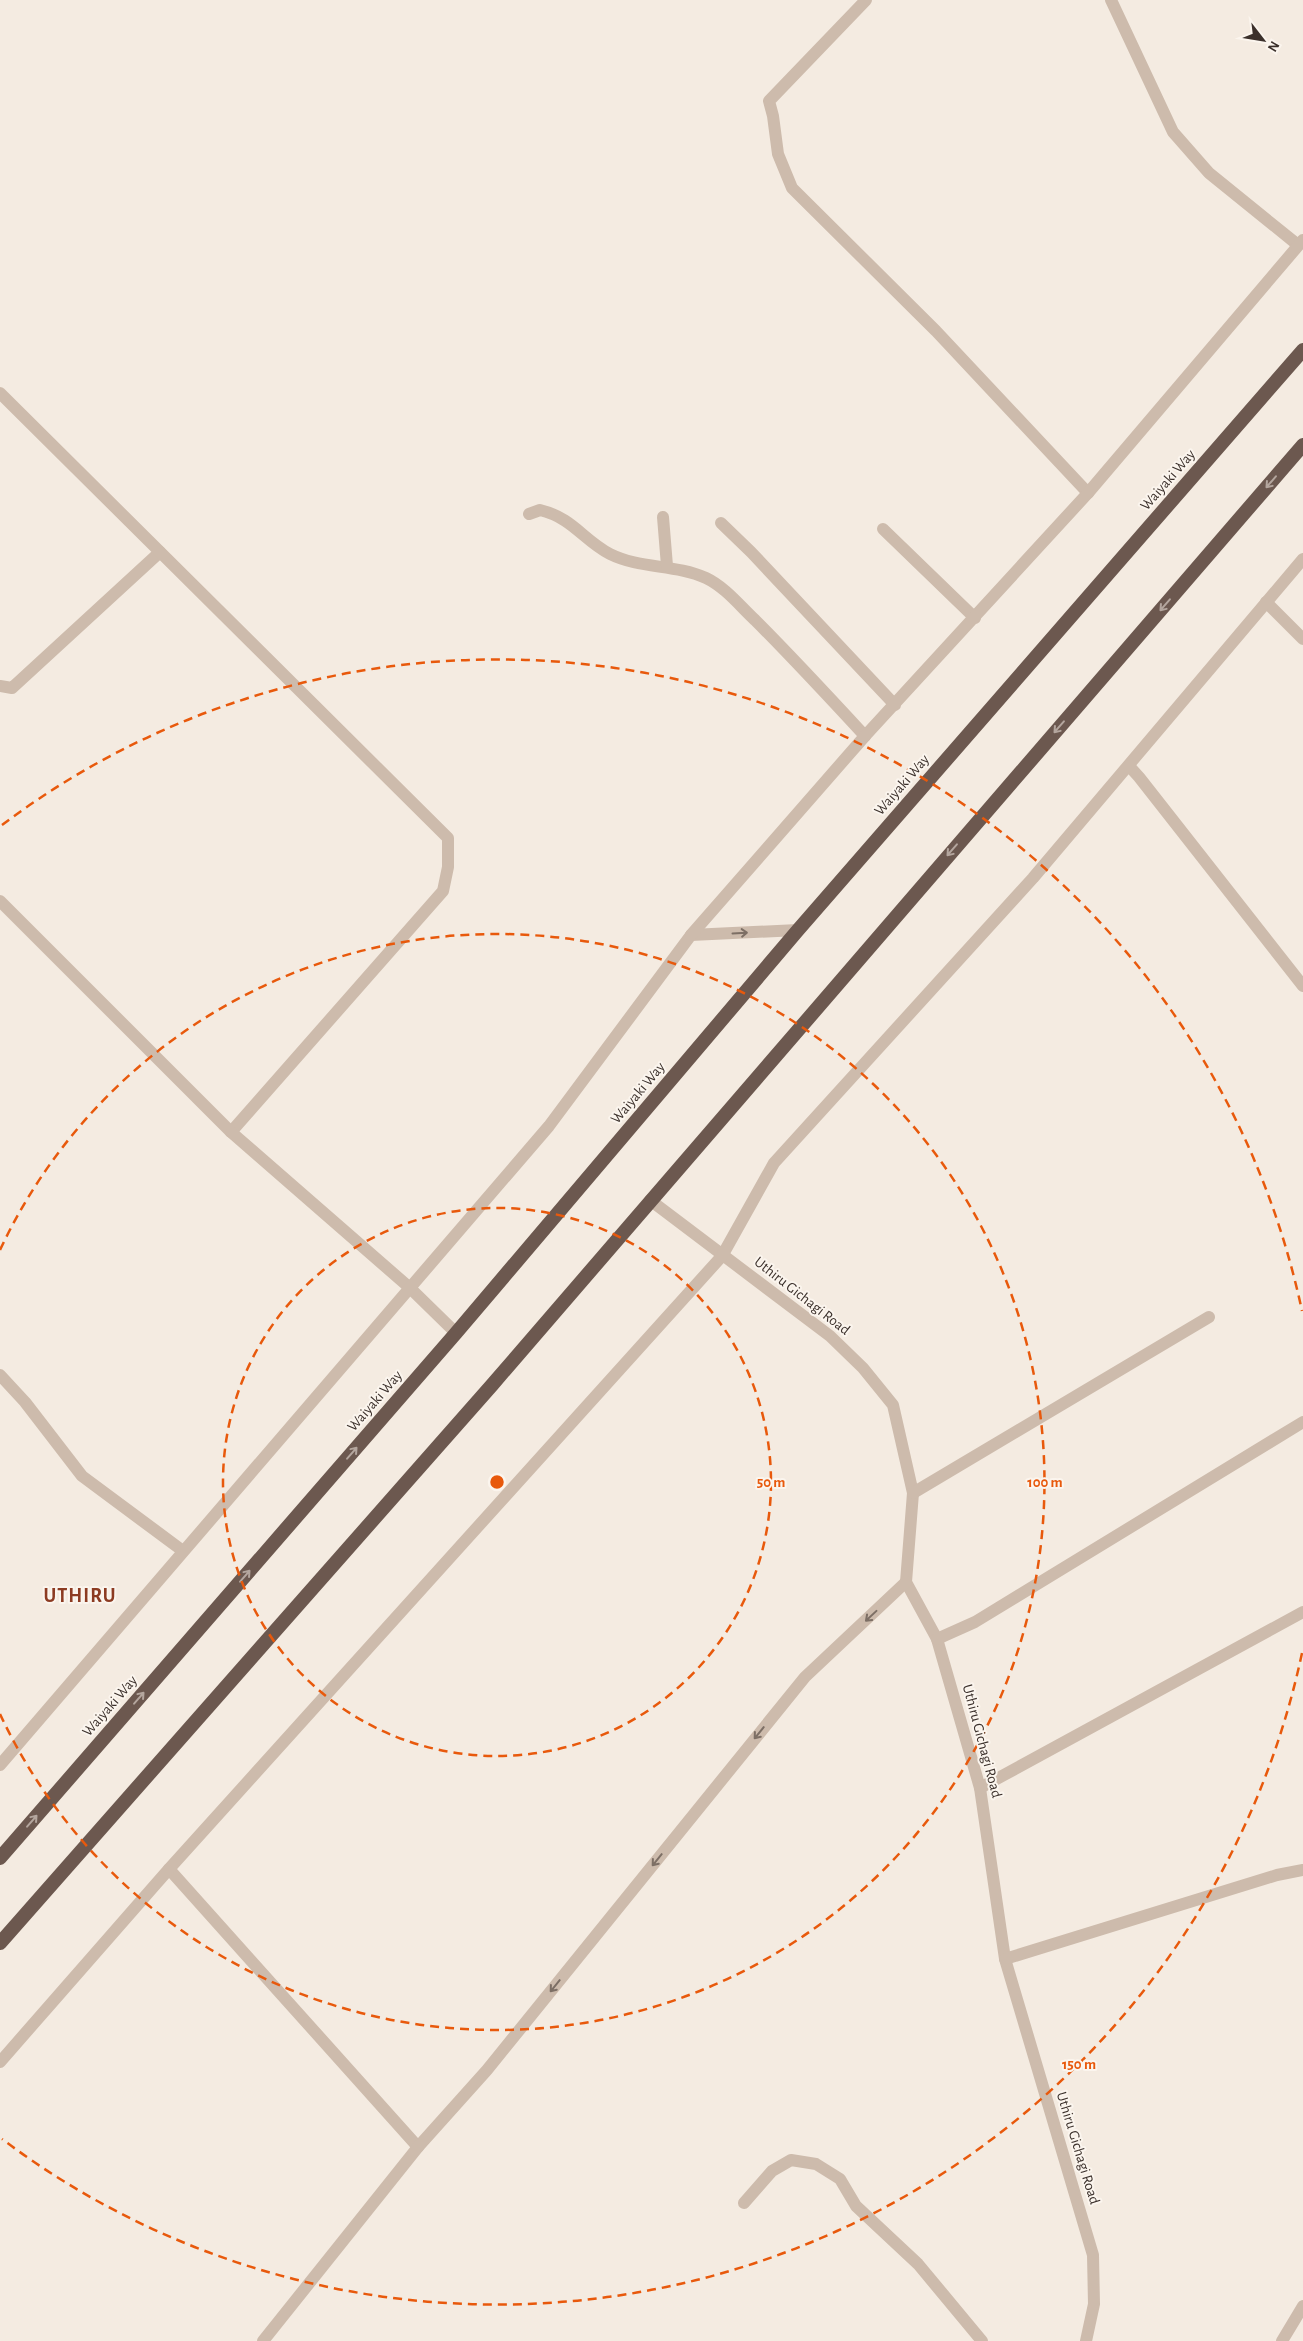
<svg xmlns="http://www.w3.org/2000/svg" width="1303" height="2341" font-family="'Alegreya Sans',sans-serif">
  <rect width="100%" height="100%" fill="#f4ebe1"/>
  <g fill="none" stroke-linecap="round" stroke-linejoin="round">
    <g stroke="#cdbbac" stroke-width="12">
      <path d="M 1111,0 L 1173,132 L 1209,173 L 1298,245"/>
      <path d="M 529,514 L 540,510 C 573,518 583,540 610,554 C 640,569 675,564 706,578 C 725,587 740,606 755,620 C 793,658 829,697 865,736"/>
      <path d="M 663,517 L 667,566"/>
      <path d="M 721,523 L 751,552 L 895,705"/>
      <path d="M 883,529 L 975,618"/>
      <path d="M 0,686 L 12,688 L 160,552"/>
      <path d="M 691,935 L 798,930"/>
    </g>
    <g stroke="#cdbbac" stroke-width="12">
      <path d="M 866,0 L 769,101 L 773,116 L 778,154 L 792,188 L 936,331 L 1088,493"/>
      <path d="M 0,393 L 448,838 L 448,867 L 443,891 L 231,1132"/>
      <path d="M 1266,602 L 1303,639"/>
      <path d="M 1129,766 L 1139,777 L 1303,986"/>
      <path d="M 0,901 L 231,1132 L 410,1288 L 456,1333"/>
      <path d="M 650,1200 L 830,1336 L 863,1368 L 893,1405 L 913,1493 L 906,1582 L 937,1639 L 980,1788 L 1005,1959 L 1093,2255 L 1094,2304 L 1086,2341"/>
      <path d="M 0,1375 L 25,1402 L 82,1476 L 183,1551"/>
      <path d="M 913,1493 L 1209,1317"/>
      <path d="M 937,1639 L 975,1622 L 1303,1422"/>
      <path d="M 0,1765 L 549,1126 L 691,935 L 865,736 L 1088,493 L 1303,240"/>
      <path d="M 980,1788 L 1303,1612"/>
      <path d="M 169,1869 L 418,2147"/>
      <path d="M 1005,1959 L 1277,1875 L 1303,1870"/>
      <path d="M 0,2062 L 169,1869 L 722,1256 L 774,1163 L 1033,878 L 1303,559"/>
      <path d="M 744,2203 L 772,2171 L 791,2160 L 816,2164 L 840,2179 L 856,2206 L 918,2264 L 982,2341"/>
      <path d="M 263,2341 L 418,2147 L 487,2070 L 805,1677 L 906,1582"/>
      <path d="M 1282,2341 L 1303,2306"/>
    </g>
    <g stroke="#6c584f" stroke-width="14">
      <path d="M 0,1858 L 456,1333 L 798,930 L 1303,350"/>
      <path d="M 0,1943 L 492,1385 L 1303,445"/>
    </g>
  </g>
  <defs><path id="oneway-shaft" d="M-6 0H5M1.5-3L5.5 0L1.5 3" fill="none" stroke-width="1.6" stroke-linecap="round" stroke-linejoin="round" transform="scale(1.25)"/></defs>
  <g stroke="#b4a69e">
    <use href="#oneway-shaft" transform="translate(1271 482) rotate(131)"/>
    <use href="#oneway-shaft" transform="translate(1165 605) rotate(131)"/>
    <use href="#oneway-shaft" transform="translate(1059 727) rotate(131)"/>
    <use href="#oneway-shaft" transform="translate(952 850) rotate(131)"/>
    <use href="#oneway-shaft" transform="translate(352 1453) rotate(-49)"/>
    <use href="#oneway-shaft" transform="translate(245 1576) rotate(-49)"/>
    <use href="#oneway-shaft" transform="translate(139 1698) rotate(-49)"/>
    <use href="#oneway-shaft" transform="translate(32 1821) rotate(-49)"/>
  </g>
  <g stroke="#7d6f65">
    <use href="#oneway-shaft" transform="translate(740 933) rotate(-3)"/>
    <use href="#oneway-shaft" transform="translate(871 1616) rotate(137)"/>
    <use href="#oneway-shaft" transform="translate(759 1733) rotate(129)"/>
    <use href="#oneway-shaft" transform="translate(657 1860) rotate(129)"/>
    <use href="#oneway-shaft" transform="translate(555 1986) rotate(129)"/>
  </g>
  <g fill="none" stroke="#e8590c" stroke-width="2.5" stroke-dasharray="9 6">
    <circle cx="497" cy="1482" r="274"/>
    <path d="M0 1250A548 548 0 1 1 0 1714"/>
    <path d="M1302 1653A823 823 0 0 1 2 2139M2 825A823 823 0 0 1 1302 1311"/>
  </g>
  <g text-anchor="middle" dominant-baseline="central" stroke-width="4" stroke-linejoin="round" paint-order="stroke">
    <g font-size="15" fill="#3b302b" stroke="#fbf5ee">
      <text transform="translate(1168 480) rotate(-49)">Waiyaki Way</text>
      <text transform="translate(902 785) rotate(-49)">Waiyaki Way</text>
      <text transform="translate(638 1093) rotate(-50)">Waiyaki Way</text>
      <text transform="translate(802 1296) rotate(38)">Uthiru Gichagi Road</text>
      <text transform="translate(375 1401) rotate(-49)">Waiyaki Way</text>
      <text transform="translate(110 1706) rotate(-49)">Waiyaki Way</text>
      <text transform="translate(982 1741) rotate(75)">Uthiru Gichagi Road</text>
      <text transform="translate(1078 2148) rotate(73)">Uthiru Gichagi Road</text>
    </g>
    <g font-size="20" font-weight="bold" letter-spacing="1" fill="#8c3b22" stroke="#fbf5ee">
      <text x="80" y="1596">UTHIRU</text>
    </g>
  </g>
  <circle cx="497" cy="1482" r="8" fill="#e8590c" stroke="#fbf5ee" stroke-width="2.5"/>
  <g font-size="15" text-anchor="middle" font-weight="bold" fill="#e8590c" stroke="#fbf5ee" stroke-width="4" stroke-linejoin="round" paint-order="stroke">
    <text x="771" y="1487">50 m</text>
    <text x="1045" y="1487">100 m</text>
    <text x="1079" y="2069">150 m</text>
  </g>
  <g transform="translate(1263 40) rotate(121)" stroke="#fbf5ee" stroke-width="4" paint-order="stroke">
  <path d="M0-4L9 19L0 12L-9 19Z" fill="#3b302b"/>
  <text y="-8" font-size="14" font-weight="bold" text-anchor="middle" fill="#3b302b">N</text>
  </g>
</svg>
